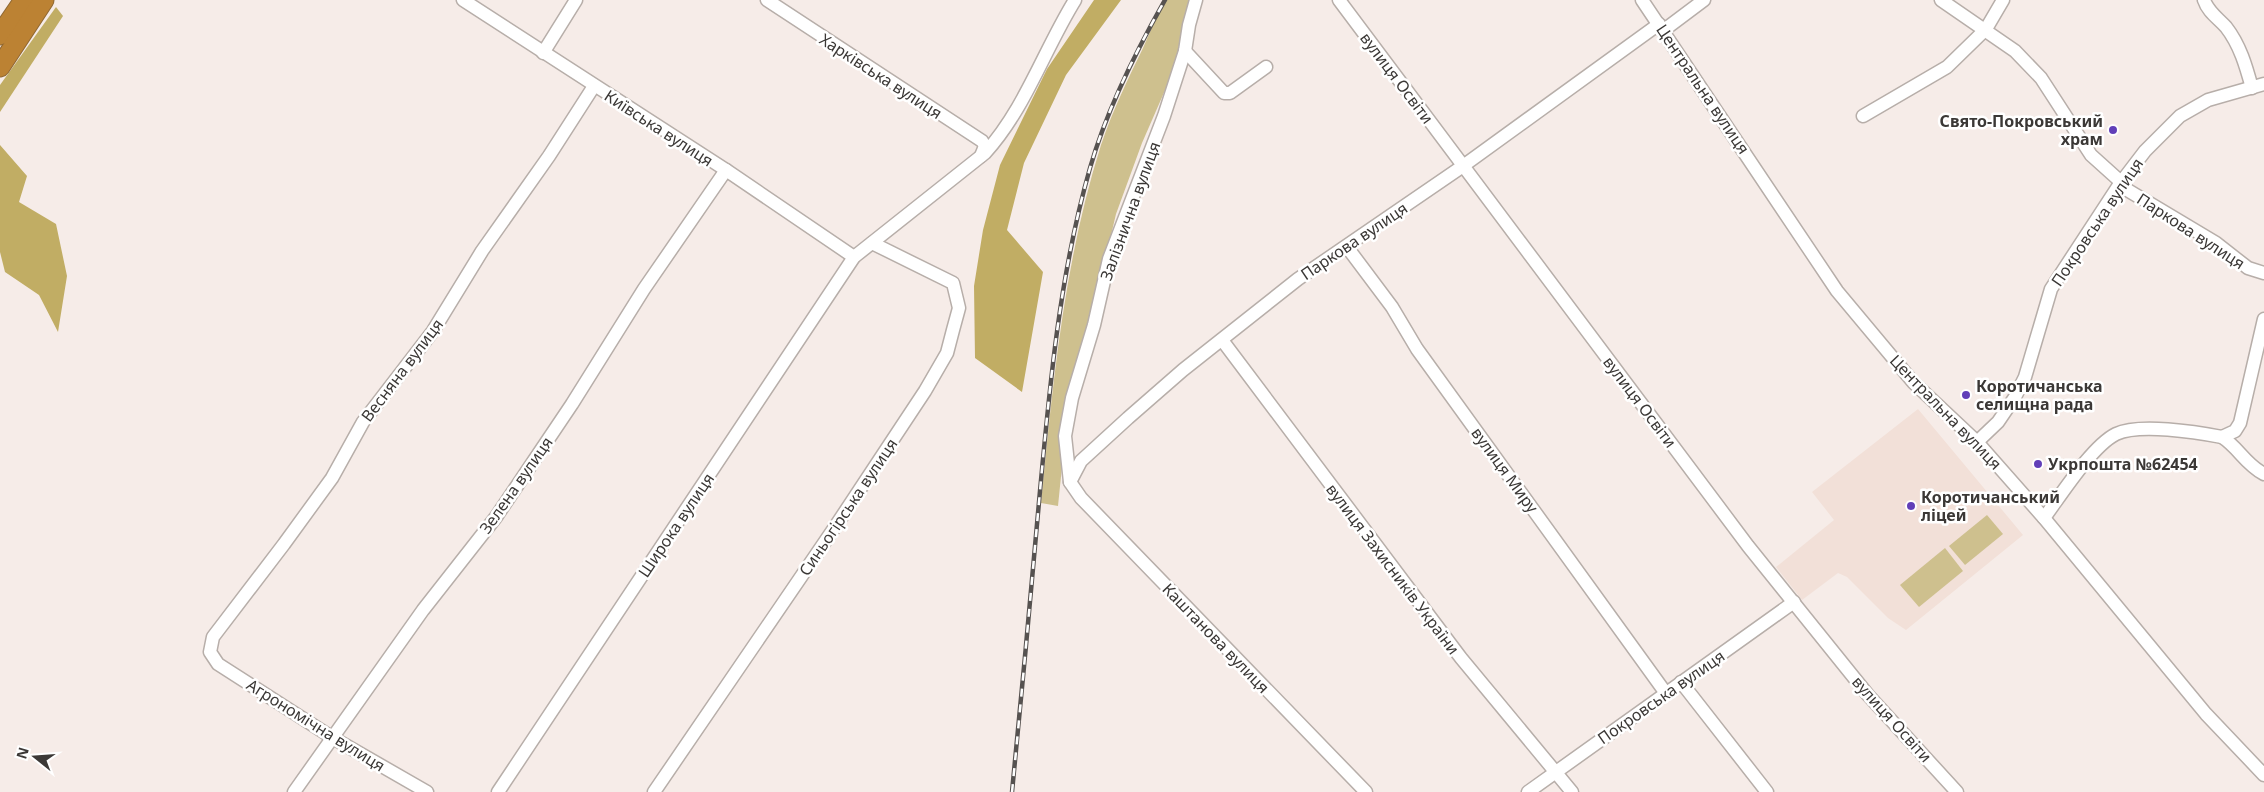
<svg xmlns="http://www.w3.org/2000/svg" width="2264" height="792" font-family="'Noto Sans',sans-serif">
  <rect width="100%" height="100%" fill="#f6ece8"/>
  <path fill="#f2e0d8" d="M 1918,409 L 2023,535 L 1906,630 L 1888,618 L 1847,577 L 1838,573 L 1802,600 L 1776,567 L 1834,520 L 1812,492 Z"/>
  <g fill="#cec08e">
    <path d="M 1166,0 L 1196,0 L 1183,28 L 1173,72 L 1142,143 L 1116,214 L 1066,427 L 1058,506 L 1041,503 C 1053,382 1064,262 1101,145 C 1112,112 1128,79 1143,48 C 1150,32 1157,15 1166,0 Z"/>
    <path d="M 1987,515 L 2003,534 L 1965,565 L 1949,546 Z"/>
    <path d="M 1945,548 L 1963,571 L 1919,607 L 1900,585 Z"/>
  </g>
  <g fill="#c1ad64">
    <path d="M 1094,0 L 1121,0 L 1066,75 L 1024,163 L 1007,230 L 1043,272 L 1022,392 L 975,358 L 974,286 L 983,230 L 1000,165 L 1047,69 Z"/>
    <path d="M 56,7 L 63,16 L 0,112 L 0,85 Z"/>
    <path d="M 0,145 L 27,176 L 19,202 L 56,224 L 67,276 L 58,332 L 39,295 L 5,272 L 0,252 Z"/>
  </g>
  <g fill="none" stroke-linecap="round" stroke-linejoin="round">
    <defs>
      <g id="minor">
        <path d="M 463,0 L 726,170 L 854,257"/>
        <path d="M 767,0 L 982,141 L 985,146 L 981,156"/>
        <path d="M 1196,0 L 1189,25 L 1185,51 L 1164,116 L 1109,259 L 1094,325 L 1072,398 L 1065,436 L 1070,482 L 1081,498 L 1366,792"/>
        <path d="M 1339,0 L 1748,546 L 1868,695 L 1957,792"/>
        <path d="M 1642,0 L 1837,291 L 1913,382 L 1977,442 L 2044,518 L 2206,714 L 2264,775"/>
        <path d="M 1941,0 L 2015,51 L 2041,78 L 2091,155 L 2121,182"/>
        <path d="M 2204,0 C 2208,12 2218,18 2226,27 C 2240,45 2246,66 2252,88"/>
        <path d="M 1664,30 L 1704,0"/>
        <path d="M 1185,51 L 1224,93 L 1230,93 L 1266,67"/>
        <path d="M 543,53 L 576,0"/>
        <path d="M 1863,116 L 1947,67 L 1986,29 L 2003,0"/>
        <path d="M 2119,185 L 2216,243 L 2248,268 L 2264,273"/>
        <path d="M 1347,247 L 1392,307 L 1417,349 L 1665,692"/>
        <path d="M 1222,340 L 1461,658 L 1572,792"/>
        <path d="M 2222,437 L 2235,431 L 2240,423 L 2264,319"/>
        <path d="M 1977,442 L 1998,422 L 2015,397 L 2025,377 L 2051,289 L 2119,185 L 2145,151 L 2180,116 L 2208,100 L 2264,84"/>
        <path d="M 1070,482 L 1081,461 L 1128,418 L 1183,370 L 1298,279 L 1463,166 L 1659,24"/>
        <path d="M 2044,518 C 2061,495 2092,446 2116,434 C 2139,423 2196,432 2222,437 C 2239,448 2245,464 2264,474"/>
        <path d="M 1681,682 L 1767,792"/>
        <path d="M 294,792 L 423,610 L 496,517 L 572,404 L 644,289 L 726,170"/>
        <path d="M 427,792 L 333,738 L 218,664 L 210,652 L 213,637 L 284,544 L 332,478 L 363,422 L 433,331 L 482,251 L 549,156 L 594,86"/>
        <path d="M 498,792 L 854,257 L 985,153 C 1025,109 1044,50 1075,0"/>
        <path d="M 654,792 L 833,530 L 925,391 L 947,353 L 953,330 L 959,308 L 953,283 L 872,243"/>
        <path d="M 1528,792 L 1794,602"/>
      </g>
      <g id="highway">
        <path d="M 0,35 L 24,0"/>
        <path d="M 0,67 L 44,0"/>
      </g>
    </defs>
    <use href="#minor" stroke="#b7aea9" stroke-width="15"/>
    <use href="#highway" stroke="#8f6834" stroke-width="21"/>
    <use href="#minor" stroke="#fff" stroke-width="12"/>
    <use href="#highway" stroke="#bc8233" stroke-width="19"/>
    <defs>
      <path id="rail" d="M 1012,792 C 1022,692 1031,591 1040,491 C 1050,382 1060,273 1090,168 C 1107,109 1135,53 1165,0"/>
    </defs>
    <use href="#rail" stroke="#565250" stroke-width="4.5"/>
    <use href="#rail" stroke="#fff" stroke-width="2.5" stroke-dasharray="8" stroke-linecap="butt"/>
  </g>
  <g fill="#613fb8" stroke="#fff" stroke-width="2">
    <circle cx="2113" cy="130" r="5"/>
    <circle cx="1966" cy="395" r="5"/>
    <circle cx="2038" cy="464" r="5"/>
    <circle cx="1911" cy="506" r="5"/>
  </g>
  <g text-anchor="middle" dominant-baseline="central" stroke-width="5" stroke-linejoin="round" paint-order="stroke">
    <g font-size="16" fill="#3b3836" stroke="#fff">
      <text transform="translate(881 76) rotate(33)">Харківська вулиця</text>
      <text transform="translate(1397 78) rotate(53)">вулиця Освіти</text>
      <text transform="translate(1703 89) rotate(56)">Центральна вулиця</text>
      <text transform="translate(659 128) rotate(33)">Київська вулиця</text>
      <text transform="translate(1130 211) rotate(-70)">Залізнична вулиця</text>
      <text transform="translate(2097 222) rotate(-56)">Покровська вулиця</text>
      <text transform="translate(2191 231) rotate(33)">Паркова вулиця</text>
      <text transform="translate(1354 241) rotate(-34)">Паркова вулиця</text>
      <text transform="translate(402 370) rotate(-53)">Весняна вулиця</text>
      <text transform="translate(1640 402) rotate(53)">вулиця Освіти</text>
      <text transform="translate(1946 412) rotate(46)">Центральна вулиця</text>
      <text transform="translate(1505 470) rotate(54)">вулиця Миру</text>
      <text transform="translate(516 485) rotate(-55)">Зелена вулиця</text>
      <text transform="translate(848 507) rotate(-56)">Синьогірська вулиця</text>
      <text transform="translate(676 525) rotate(-56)">Широка вулиця</text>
      <text transform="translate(1393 569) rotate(53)">вулиця Захисників України</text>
      <text transform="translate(1216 638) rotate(46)">Каштанова вулиця</text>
      <text transform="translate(1661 697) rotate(-35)">Покровська вулиця</text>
      <text transform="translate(1892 719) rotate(48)">вулиця Освіти</text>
      <text transform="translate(316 725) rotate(32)">Агрономічна вулиця</text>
    </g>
    <g font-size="16" font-weight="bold" fill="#3b3836" stroke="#fff" text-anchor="start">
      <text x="2103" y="121" text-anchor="end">Свято-Покровський<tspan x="2103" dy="18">храм</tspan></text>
      <text x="1976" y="386">Коротичанська<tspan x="1976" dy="18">селищна рада</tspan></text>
      <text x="2048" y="464">Укрпошта №62454</text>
      <text x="1921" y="497">Коротичанський<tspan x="1921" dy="18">ліцей</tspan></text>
    </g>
  </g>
  <g transform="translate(35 757) rotate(287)" stroke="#ffffff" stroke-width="4" paint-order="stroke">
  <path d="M0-4L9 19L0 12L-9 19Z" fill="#3b3836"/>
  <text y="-8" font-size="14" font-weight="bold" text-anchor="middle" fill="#3b3836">N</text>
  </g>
</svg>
